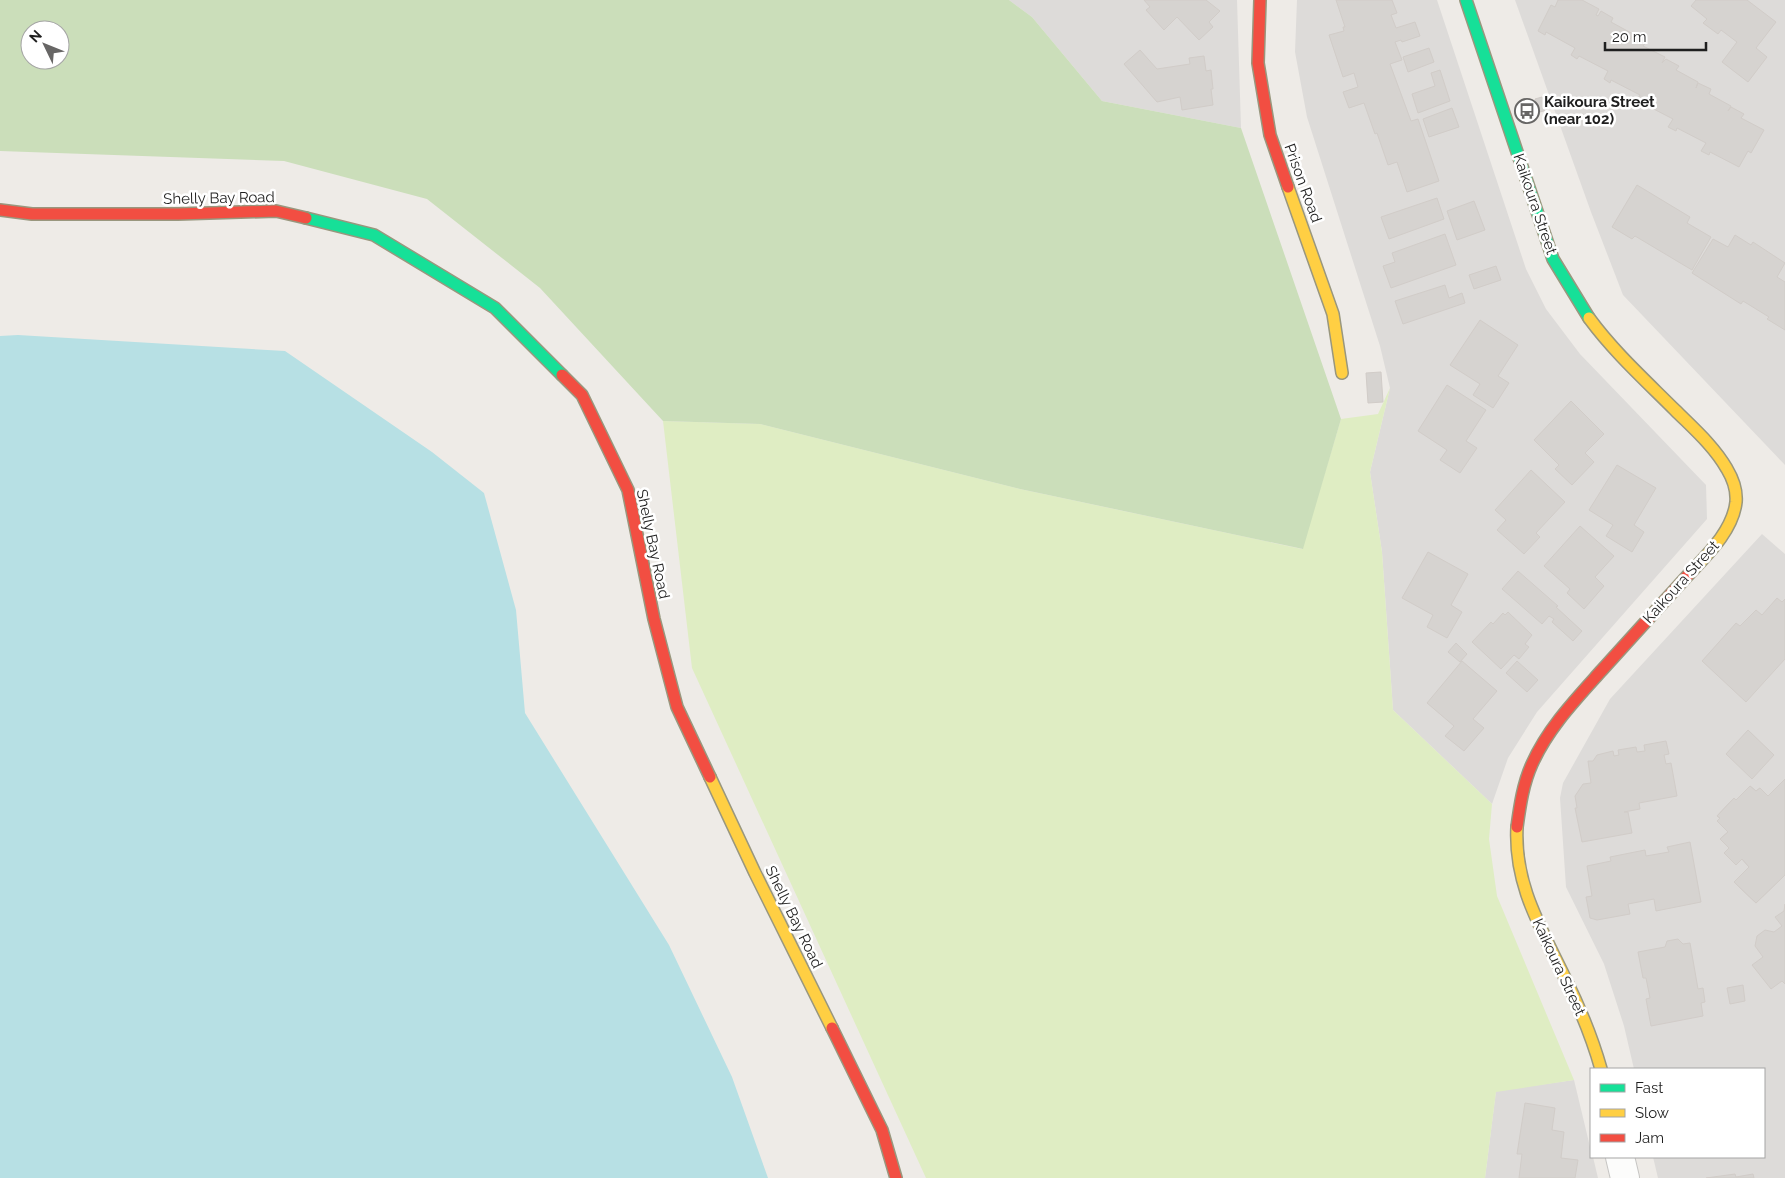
<svg xmlns="http://www.w3.org/2000/svg" width="1785" height="1178" font-family="Raleway,sans-serif">
  <rect width="100%" height="100%" fill="#eeebe7"/>
  <g fill="#dddbd9">
    <path d="M 1009,0 L 1237,0 L 1241,128 L 1102,101 L 1032,17 Z"/>
    <path d="M 1297,0 L 1437,0 L 1526,269 L 1546,309 L 1580,354 L 1706,485 L 1707,519 L 1537,712 L 1508,758 L 1492,804 L 1393,710 L 1382,552 L 1370,472 L 1390,388 L 1380,346 L 1307,117 L 1295,52 Z"/>
    <path d="M 1515,0 L 1785,0 L 1785,465 L 1623,295 L 1591,212 Z"/>
    <path d="M 1762,534 L 1785,554 L 1785,1178 L 1658,1178 L 1653,1157 L 1764,1157 L 1764,1069 L 1634,1069 L 1624,1026 L 1604,964 L 1566,887 L 1560,798 L 1563,783 L 1610,699 Z"/>
    <path d="M 1574,1080 L 1591,1151 L 1591,1157 L 1593,1157 L 1598,1178 L 1485,1178 L 1496,1091 Z"/>
  </g>
  <path fill="#dfedc3" d="M 1390,388 L 1370,472 L 1382,552 L 1393,710 L 1492,804 L 1489,839 L 1497,896 L 1574,1080 L 1496,1092 L 1485,1178 L 926,1178 L 692,668 L 663,421 L 760,424 L 1020,489 L 1302,549 L 1341,419 L 1378,414 Z"/>
  <path fill="#cbdeba" fill-rule="evenodd" d="M 0,0 L 1009,0 L 1032,17 L 1102,101 L 1241,128 L 1341,419 L 1303,549 L 1020,489 L 760,424 L 663,421 L 540,288 L 427,199 L 284,161 L 0,151 ZM 30,30 L 60,30 L 60,60 L 30,60 Z"/>
  <path fill="#b7e0e4" d="M 18,335 L 285,351 L 432,452 L 484,493 L 516,610 L 525,713 L 669,945 L 732,1077 L 768,1178 L 0,1178 L 0,336 Z"/>
  <g fill="#d6d3d0" stroke="#d1ccc8">
    <path d="M 1144,0 L 1206,0 L 1220,11 L 1209,22 L 1213,27 L 1199,40 L 1177,17 L 1164,30 L 1146,10 L 1150,7 Z"/>
    <path d="M 1336,0 L 1392,0 L 1397,13 L 1391,15 L 1396,28 L 1415,22 L 1420,36 L 1402,42 L 1401,40 L 1395,42 L 1402,60 L 1390,64 L 1411,121 L 1418,119 L 1439,181 L 1407,192 L 1397,162 L 1388,165 L 1377,133 L 1375,134 L 1364,103 L 1349,108 L 1343,92 L 1358,87 L 1354,73 L 1343,77 L 1329,35 L 1344,31 L 1343,27 L 1345,27 Z"/>
    <path d="M 1558,0 L 1582,0 L 1599,9 L 1596,15 L 1598,16 L 1601,11 L 1613,18 L 1611,22 L 1633,34 L 1630,39 L 1633,35 L 1646,42 L 1643,46 L 1665,57 L 1662,63 L 1666,59 L 1679,66 L 1676,70 L 1698,82 L 1696,88 L 1698,83 L 1711,89 L 1709,94 L 1731,106 L 1728,111 L 1731,107 L 1744,114 L 1741,118 L 1764,130 L 1751,153 L 1748,151 L 1739,167 L 1710,152 L 1709,155 L 1701,151 L 1706,143 L 1677,128 L 1676,131 L 1668,127 L 1673,119 L 1644,104 L 1643,107 L 1636,103 L 1640,95 L 1611,80 L 1610,83 L 1604,79 L 1608,71 L 1579,56 L 1577,59 L 1571,55 L 1575,48 L 1546,32 L 1545,35 L 1538,31 L 1551,5 L 1555,7 Z"/>
    <path d="M 1696,0 L 1747,0 L 1776,22 L 1756,48 L 1767,57 L 1748,82 L 1722,62 L 1737,42 L 1721,30 L 1718,34 L 1703,23 L 1707,19 L 1691,6 Z"/>
    <path d="M 1429,48 L 1434,62 L 1408,72 L 1403,57 Z"/>
    <path d="M 1140,50 L 1157,69 L 1190,64 L 1189,58 L 1204,56 L 1206,71 L 1211,70 L 1213,89 L 1211,89 L 1213,105 L 1182,110 L 1180,97 L 1157,102 L 1124,64 Z"/>
    <path d="M 1440,70 L 1450,101 L 1418,113 L 1412,94 L 1435,86 L 1431,73 Z"/>
    <path d="M 1542,97 L 1547,110 L 1540,112 L 1535,99 Z"/>
    <path d="M 1452,108 L 1459,127 L 1429,137 L 1423,119 Z"/>
    <path d="M 1637,185 L 1690,217 L 1687,223 L 1711,237 L 1692,270 L 1635,236 L 1632,239 L 1612,227 Z"/>
    <path d="M 1437,198 L 1444,219 L 1389,239 L 1381,217 Z"/>
    <path d="M 1474,201 L 1485,230 L 1457,240 L 1447,211 Z"/>
    <path d="M 1445,234 L 1456,265 L 1391,288 L 1383,266 L 1395,262 L 1392,253 Z"/>
    <path d="M 1735,235 L 1751,245 L 1753,242 L 1785,263 L 1777,277 L 1785,282 L 1785,330 L 1767,319 L 1769,317 L 1743,301 L 1741,304 L 1692,273 L 1713,239 L 1728,247 Z"/>
    <path d="M 1496,266 L 1501,280 L 1474,289 L 1469,275 Z"/>
    <path d="M 1445,285 L 1449,298 L 1462,293 L 1465,303 L 1403,324 L 1395,301 Z"/>
    <path d="M 1480,320 L 1518,345 L 1498,376 L 1509,383 L 1493,408 L 1473,395 L 1480,384 L 1450,365 Z"/>
    <path d="M 1381,372 L 1383,402 L 1368,403 L 1366,373 Z"/>
    <path d="M 1447,385 L 1486,410 L 1466,441 L 1477,448 L 1460,473 L 1440,460 L 1447,450 L 1418,431 Z"/>
    <path d="M 1571,401 L 1604,434 L 1585,453 L 1594,462 L 1572,485 L 1555,469 L 1559,465 L 1534,440 Z"/>
    <path d="M 1617,465 L 1656,488 L 1634,525 L 1644,532 L 1632,552 L 1606,536 L 1613,525 L 1589,510 Z"/>
    <path d="M 1531,470 L 1565,502 L 1536,533 L 1540,537 L 1524,554 L 1497,530 L 1506,520 L 1495,510 Z"/>
    <path d="M 1580,526 L 1614,556 L 1595,577 L 1604,586 L 1584,609 L 1567,593 L 1570,589 L 1544,566 Z"/>
    <path d="M 1428,552 L 1468,574 L 1451,605 L 1462,612 L 1447,638 L 1427,627 L 1433,615 L 1402,598 Z"/>
    <path d="M 1518,571 L 1558,606 L 1556,607 L 1582,631 L 1573,641 L 1552,622 L 1554,619 L 1549,616 L 1542,624 L 1502,589 Z"/>
    <path d="M 1777,598 L 1782,602 L 1785,599 L 1785,659 L 1746,702 L 1702,661 L 1736,623 L 1740,626 L 1756,610 L 1762,615 Z"/>
    <path d="M 1508,612 L 1532,635 L 1525,644 L 1529,647 L 1519,659 L 1514,655 L 1501,669 L 1472,642 L 1491,622 L 1493,624 L 1503,613 L 1505,615 Z"/>
    <path d="M 1456,643 L 1467,654 L 1460,662 L 1448,652 Z"/>
    <path d="M 1462,661 L 1497,691 L 1473,719 L 1484,728 L 1464,751 L 1445,736 L 1454,726 L 1427,703 Z"/>
    <path d="M 1517,661 L 1538,680 L 1527,692 L 1506,673 Z"/>
    <path d="M 1748,730 L 1774,755 L 1752,779 L 1726,754 Z"/>
    <path d="M 1666,741 L 1669,754 L 1664,755 L 1666,764 L 1671,763 L 1677,796 L 1639,803 L 1640,809 L 1624,812 L 1628,812 L 1632,833 L 1582,842 L 1575,808 L 1577,808 L 1575,796 L 1583,784 L 1591,783 L 1588,761 L 1593,761 L 1597,755 L 1613,751 L 1614,756 L 1619,755 L 1618,750 L 1636,747 L 1637,752 L 1645,751 L 1644,745 Z"/>
    <path d="M 1785,779 L 1785,814 L 1778,807 L 1758,829 L 1772,843 L 1785,829 L 1785,875 L 1756,903 L 1734,882 L 1749,867 L 1742,859 L 1736,865 L 1724,853 L 1729,848 L 1720,839 L 1728,832 L 1717,821 L 1720,818 L 1717,816 L 1734,798 L 1736,800 L 1750,786 L 1756,791 L 1760,788 L 1768,796 Z"/>
    <path d="M 1785,779 L 1785,875 L 1756,903 L 1734,882 L 1749,867 L 1742,859 L 1736,865 L 1724,853 L 1729,848 L 1720,839 L 1728,832 L 1717,821 L 1720,818 L 1717,816 L 1734,798 L 1736,800 L 1750,786 L 1756,791 L 1760,788 L 1768,796 Z"/>
    <path d="M 1690,842 L 1701,902 L 1656,911 L 1654,899 L 1628,904 L 1630,914 L 1597,920 L 1590,918 L 1586,897 L 1592,896 L 1587,866 L 1611,861 L 1610,857 L 1645,850 L 1646,856 L 1669,852 L 1667,847 Z"/>
    <path d="M 1785,904 L 1785,984 L 1782,981 L 1771,989 L 1752,965 L 1763,957 L 1755,946 L 1757,936 L 1765,930 L 1774,932 L 1782,926 L 1775,917 L 1784,911 Z"/>
    <path d="M 1678,939 L 1683,944 L 1690,943 L 1698,989 L 1703,988 L 1705,1002 L 1701,1003 L 1703,1016 L 1651,1026 L 1646,999 L 1650,998 L 1646,978 L 1643,978 L 1638,952 L 1665,947 L 1667,941 Z"/>
    <path d="M 1743,985 L 1745,1001 L 1730,1004 L 1727,988 Z"/>
    <path d="M 1525,1103 L 1555,1108 L 1552,1130 L 1564,1132 L 1561,1158 L 1578,1160 L 1575,1178 L 1519,1178 L 1522,1154 L 1517,1154 Z"/>
    <path d="M 1735,1174 L 1736,1177 L 1753,1174 L 1754,1178 L 1706,1178 Z"/>
  </g>
  <g fill="none" stroke-linecap="round" stroke-linejoin="round">
    <defs>
      <path id="street" d="M 1620,1157 L 1625,1178"/>
      <g id="fast">
        <path d="M 1466,0 L 1553,259 L 1589,318"/>
        <path d="M 306,218 L 374,235 L 495,308 L 562,375"/>
      </g>
      <g id="slow">
        <path d="M 1288,187 L 1333,314 L 1342,373"/>
        <path d="M 1589,318 C 1614,352 1645,380 1675,410 C 1693,428 1714,446 1727,469 C 1733,479 1737,490 1736,502 C 1733,530 1708,554 1689,574"/>
        <path d="M 710,777 L 755,873 L 832,1028"/>
        <path d="M 1517,827 C 1514,884 1540,926 1564,976 C 1579,1006 1592,1037 1601,1069"/>
      </g>
      <g id="jam">
        <path d="M 1260,0 L 1258,63 L 1270,135 L 1288,187"/>
        <path d="M 0,210 L 32,214 L 178,214 L 276,211 L 306,218"/>
        <path d="M 562,375 L 582,395 L 628,490 L 654,619 L 677,707 L 710,777"/>
        <path d="M 1517,827 C 1520,805 1523,784 1532,764 C 1548,728 1576,699 1602,670 C 1631,638 1660,606 1689,574"/>
        <path d="M 832,1028 L 882,1130 L 896,1178"/>
      </g>
    </defs>
    <use href="#street" stroke="#c6c5c3" stroke-width="30"/>
    <use href="#fast" stroke="#99977e" stroke-width="14"/>
    <use href="#slow" stroke="#99977e" stroke-width="14"/>
    <use href="#jam" stroke="#99977e" stroke-width="14"/>
    <use href="#street" stroke="#fcfcfb" stroke-width="28"/>
    <use href="#fast" stroke="#16e098" stroke-width="11"/>
    <use href="#slow" stroke="#ffcf43" stroke-width="11"/>
    <use href="#jam" stroke="#f24e42" stroke-width="11"/>
  </g>
  <defs>
    <symbol id="bus-ring" viewBox="-11 -11 22 22"><circle r="9.5" fill="#fff" stroke="#676665" stroke-width="1.5"/><path d="M-5-6H5V4H4V6H2V4H-2V6H-4V4H-5ZM-3.5-4V0h7V-4ZM-3.5 1.2v1.5H-2V1.2ZM2 1.2v1.5H3.5V1.2Z" fill="#676665"/></symbol>
  </defs>
  <g fill-rule="evenodd">
    <use href="#bus-ring" x="1513" y="97" width="28" height="28"/>
  </g>
  <g text-anchor="middle" dominant-baseline="central" stroke-width="5" stroke-linejoin="round" paint-order="stroke">
    <g font-size="15" font-weight="bold" fill="#1f1f1f" stroke="#fff" text-anchor="start">
      <text x="1544" y="102">Kaikoura Street<tspan x="1544" dy="17">(near 102)</tspan></text>
    </g>
    <g font-size="15" fill="#1f1f1f" stroke="#fff">
      <text transform="translate(1303 183) rotate(70)">Prison Road</text>
      <text transform="translate(219 198) rotate(-1)">Shelly Bay Road</text>
      <text transform="translate(1535 204) rotate(71)">Kaikoura Street</text>
      <text transform="translate(653 544) rotate(78)">Shelly Bay Road</text>
      <text transform="translate(1681 582) rotate(-48)">Kaikoura Street</text>
      <text transform="translate(794 917) rotate(64)">Shelly Bay Road</text>
      <text transform="translate(1559 967) rotate(65)">Kaikoura Street</text>
    </g>
  </g>
  <rect x="1590" y="1068" width="175" height="90" fill="#ffffff" stroke="#a5a5a5"/>
  <rect x="1600" y="1084" width="25" height="8" fill="#16e098" stroke="#a5a5a5"/>
  <text x="1635" y="1093" font-size="15" fill="#1f1f1f">Fast</text>
  <rect x="1600" y="1109" width="25" height="8" fill="#ffcf43" stroke="#a5a5a5"/>
  <text x="1635" y="1118" font-size="15" fill="#1f1f1f">Slow</text>
  <rect x="1600" y="1134" width="25" height="8" fill="#f24e42" stroke="#a5a5a5"/>
  <text x="1635" y="1143" font-size="15" fill="#1f1f1f">Jam</text>
  <g transform="translate(45 45) rotate(313)"><circle r="24" fill="#ffffff" stroke="#a5a5a5"/>
  <path d="M0-4L9 19L0 12L-9 19Z" fill="#676665"/>
  <text y="-8" font-size="14" font-weight="bold" text-anchor="middle" fill="#1f1f1f">N</text>
  </g>
  <path d="M1605 42v8h101v-8" fill="none" stroke="#1f1f1f" stroke-width="2.5"/>
  <text x="1612" y="42" font-size="15" fill="#1f1f1f" stroke="#ffffff" stroke-width="4" paint-order="stroke">20 m</text>
</svg>
